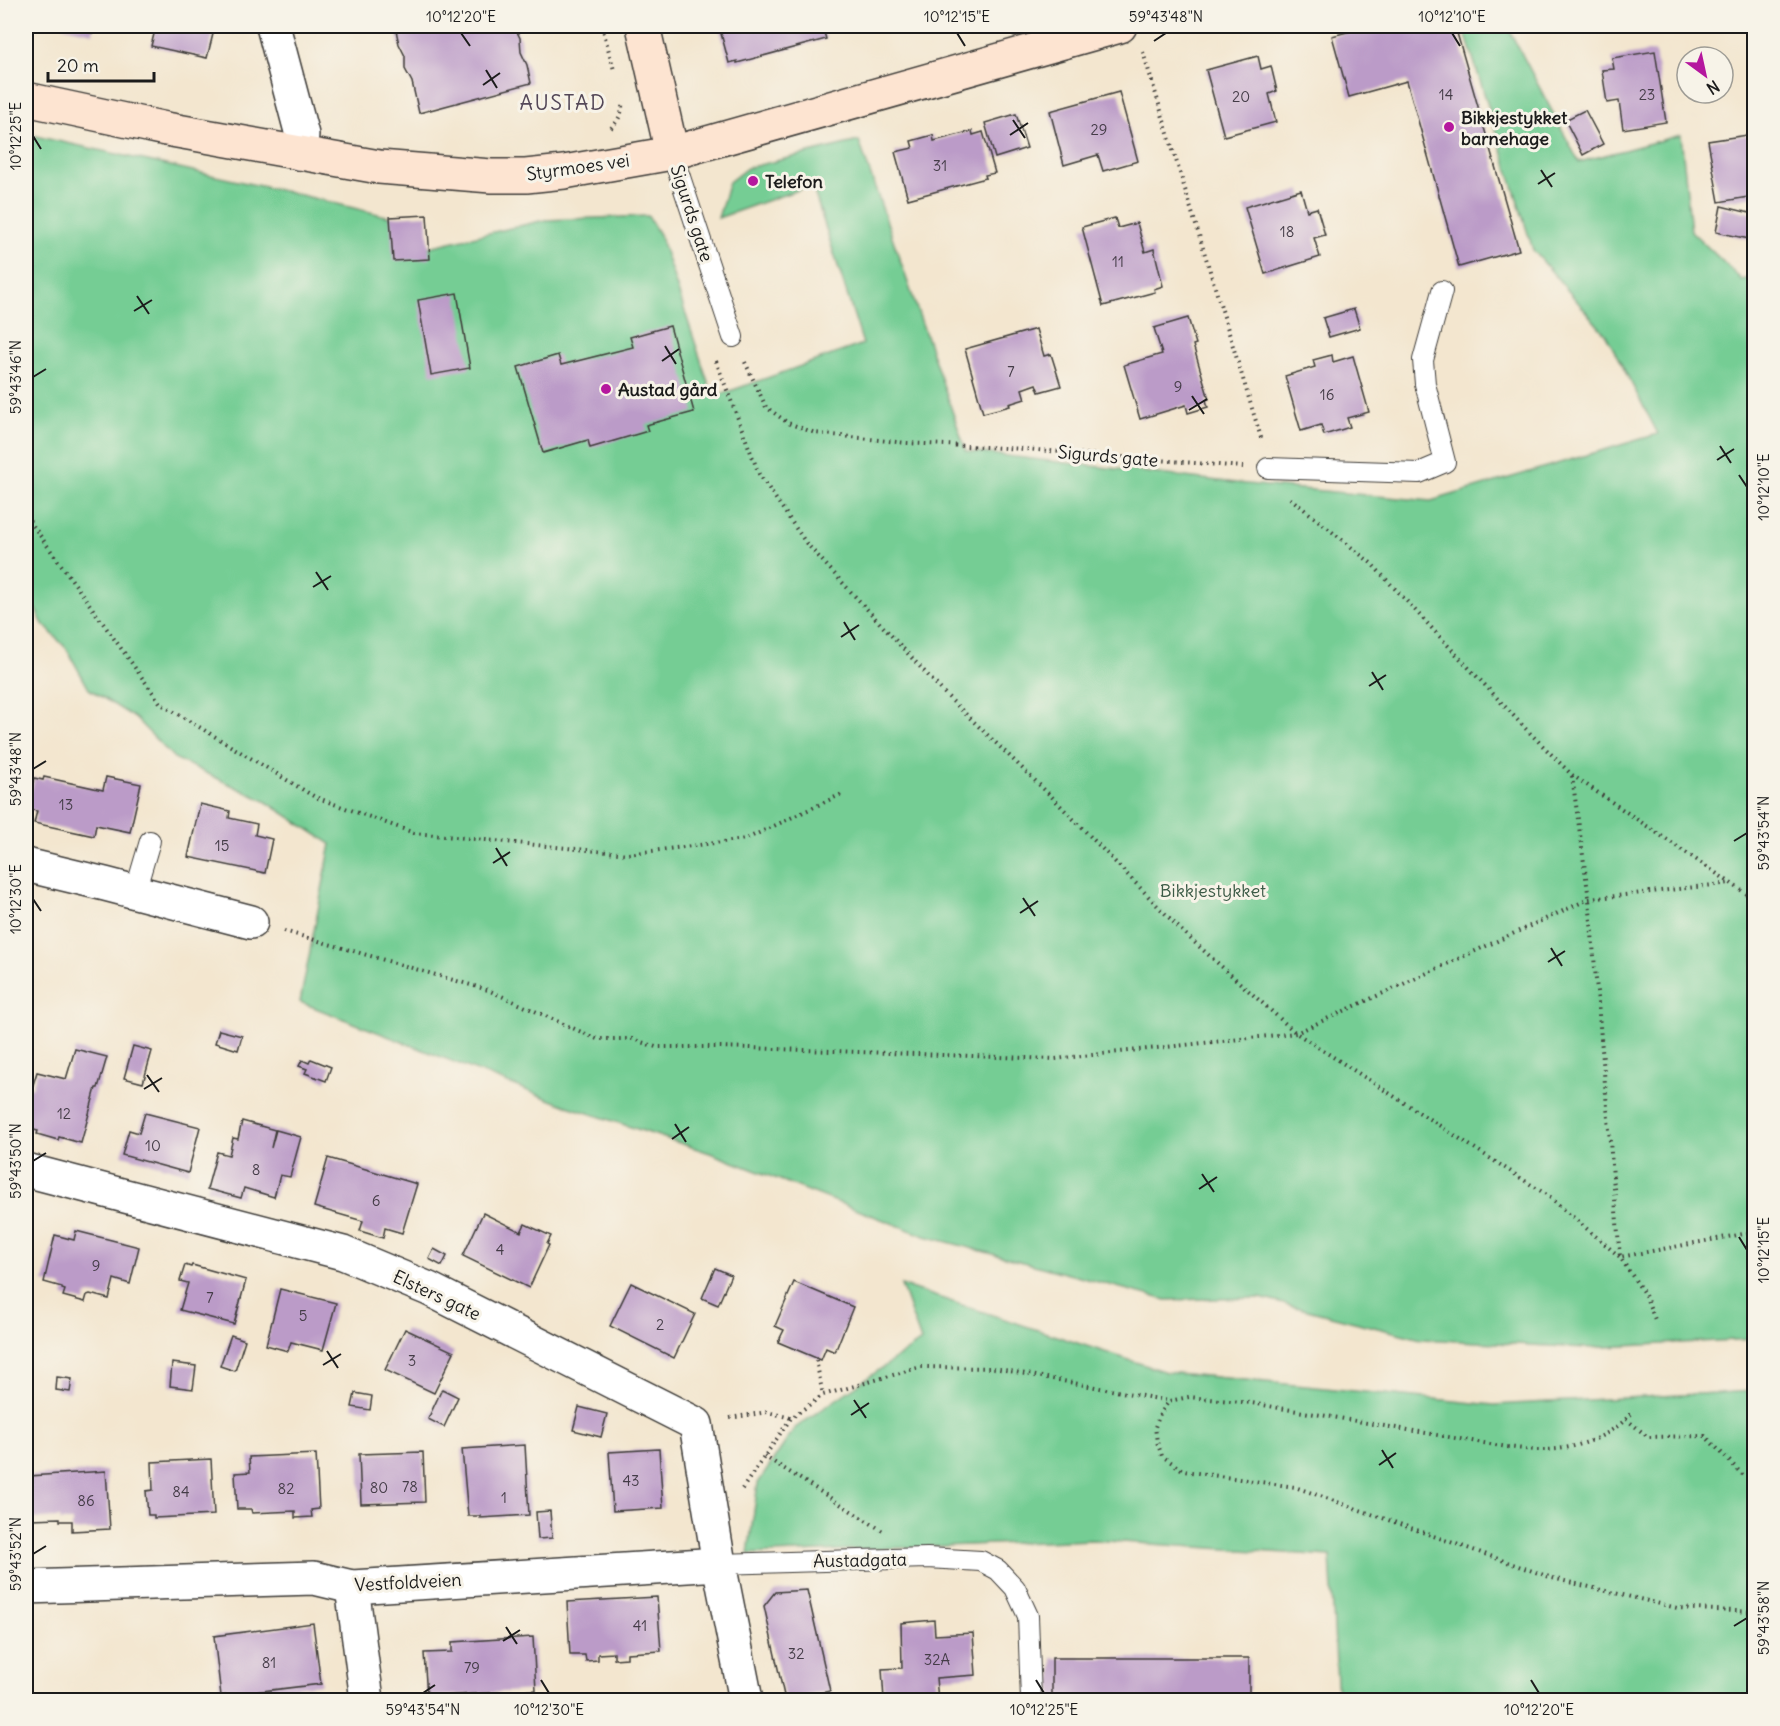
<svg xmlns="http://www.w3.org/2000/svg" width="1780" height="1726" font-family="Delius,sans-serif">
  <rect width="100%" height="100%" fill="#f7f3e8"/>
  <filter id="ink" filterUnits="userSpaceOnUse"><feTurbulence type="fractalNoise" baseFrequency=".0167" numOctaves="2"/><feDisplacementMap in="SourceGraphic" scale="12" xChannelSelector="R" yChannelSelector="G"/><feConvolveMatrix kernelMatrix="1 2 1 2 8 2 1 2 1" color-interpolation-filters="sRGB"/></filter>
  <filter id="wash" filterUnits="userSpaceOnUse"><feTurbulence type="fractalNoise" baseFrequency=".008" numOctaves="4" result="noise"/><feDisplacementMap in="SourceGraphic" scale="24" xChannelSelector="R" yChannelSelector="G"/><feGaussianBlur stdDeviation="1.35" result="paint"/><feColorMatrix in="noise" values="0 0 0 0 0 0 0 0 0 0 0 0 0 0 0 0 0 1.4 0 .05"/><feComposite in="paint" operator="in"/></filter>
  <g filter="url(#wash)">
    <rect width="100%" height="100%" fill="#f3e6cf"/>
    <g fill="#74cd94" stroke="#487458" stroke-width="1.5">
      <path d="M 1463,26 L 1507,26 L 1579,162 L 1681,135 L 1691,231 L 1742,280 L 1754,277 L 1754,1339 L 1587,1348 L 1421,1339 L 1260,1298 L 1166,1300 L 925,1236 L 710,1153 L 564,1105 L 300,1002 L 331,844 L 265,801 L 174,758 L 135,718 L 89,689 L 66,648 L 43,624 L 26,591 L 26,134 L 297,194 L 390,217 L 429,247 L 545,220 L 648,216 L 660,236 L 713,397 L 863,344 L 812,185 L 718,218 L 729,182 L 747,168 L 859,141 L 966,451 L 1236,483 L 1431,501 L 1658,434 L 1606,335 L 1533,250 Z"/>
      <path d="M 901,1285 L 1166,1372 L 1494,1405 L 1754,1391 L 1754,1700 L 1338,1700 L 1330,1556 L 1092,1540 L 748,1554 L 758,1483 L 795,1428 L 921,1341 Z"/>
    </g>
    <g id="blocks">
      <g fill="#bb9bc8">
        <path d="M 61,26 L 94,26 L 93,33 Z"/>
        <path d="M 156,26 L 215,26 L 207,58 L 151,46 Z"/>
        <path d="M 395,26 L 514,26 L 520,38 L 521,52 L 527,65 L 531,83 L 419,113 L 412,82 L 405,69 L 405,56 L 399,44 Z"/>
        <path d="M 719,26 L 822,26 L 826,39 L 737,63 L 737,61 L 729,63 Z"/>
        <path d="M 1370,26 L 1455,26 L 1519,250 L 1459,267 L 1407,81 L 1349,97 L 1332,36 Z"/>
        <path d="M 1655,51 L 1666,122 L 1623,129 L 1619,101 L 1607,103 L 1602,70 L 1614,69 L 1612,58 Z"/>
        <path d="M 1258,56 L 1261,69 L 1271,66 L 1277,91 L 1269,94 L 1276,122 L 1224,136 L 1206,70 Z"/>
        <path d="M 1119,92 L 1138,161 L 1103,171 L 1098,155 L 1064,165 L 1050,111 Z"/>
        <path d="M 1585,110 L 1603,144 L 1583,155 L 1565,120 Z"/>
        <path d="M 1016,114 L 1027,148 L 995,158 L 985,123 Z"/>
        <path d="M 972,131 L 973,135 L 983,132 L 995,173 L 985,175 L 986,178 L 908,199 L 895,152 L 913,148 L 911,141 L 933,135 L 934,141 Z"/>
        <path d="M 1754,134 L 1754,196 L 1719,202 L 1708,141 Z"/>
        <path d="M 1301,190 L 1307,211 L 1317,208 L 1325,235 L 1314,238 L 1320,257 L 1265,274 L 1245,207 Z"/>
        <path d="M 1721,206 L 1754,214 L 1754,240 L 1716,232 Z"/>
        <path d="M 427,215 L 430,259 L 393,261 L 390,217 Z"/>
        <path d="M 1115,218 L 1118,228 L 1137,223 L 1145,252 L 1154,249 L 1163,286 L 1154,289 L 1155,292 L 1103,306 L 1082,227 Z"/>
        <path d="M 457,293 L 470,368 L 431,375 L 418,300 Z"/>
        <path d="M 1354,309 L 1360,328 L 1329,337 L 1323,318 Z"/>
        <path d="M 1188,318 L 1196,344 L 1193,345 L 1209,399 L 1206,400 L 1208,407 L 1188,413 L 1186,405 L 1140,419 L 1124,365 L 1162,354 L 1154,328 Z"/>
        <path d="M 670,326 L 694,412 L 646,425 L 648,431 L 590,448 L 588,440 L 543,453 L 518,367 L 558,355 L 561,365 L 633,347 L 630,337 Z"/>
        <path d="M 1036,329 L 1044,356 L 1051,354 L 1061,386 L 1039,392 L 1036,384 L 1022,389 L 1025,399 L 1009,404 L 1010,406 L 983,413 L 965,349 Z"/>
        <path d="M 1332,355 L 1333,362 L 1353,356 L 1369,412 L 1347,418 L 1350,427 L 1324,435 L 1321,425 L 1301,431 L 1285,376 L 1315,367 L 1313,360 Z"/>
        <path d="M 44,777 L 103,790 L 106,777 L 141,784 L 130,832 L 96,825 L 94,836 L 34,823 L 37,811 L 27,809 L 34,778 L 43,780 Z"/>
        <path d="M 200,804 L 230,811 L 229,818 L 257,824 L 255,835 L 272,839 L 265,873 L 188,857 Z"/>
        <path d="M 219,1030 L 242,1036 L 238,1050 L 215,1043 Z"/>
        <path d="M 133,1046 L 152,1051 L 143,1083 L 124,1078 Z"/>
        <path d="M 75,1049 L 107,1057 L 98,1088 L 96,1088 L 81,1143 L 59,1137 L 58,1140 L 37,1134 L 38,1131 L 26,1128 L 26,1086 L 32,1088 L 37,1072 L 66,1079 Z"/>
        <path d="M 311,1059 L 331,1067 L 326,1081 L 305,1073 L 307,1069 L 299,1066 L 302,1060 L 309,1063 Z"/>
        <path d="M 145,1113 L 200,1127 L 188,1173 L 122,1155 L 129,1130 L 139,1133 Z"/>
        <path d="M 242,1121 L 275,1130 L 271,1148 L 276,1130 L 301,1137 L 290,1177 L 280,1175 L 274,1197 L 244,1188 L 241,1198 L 207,1189 L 217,1152 L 229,1155 L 233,1138 L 238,1139 Z"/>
        <path d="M 328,1158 L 417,1184 L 402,1233 L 385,1228 L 383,1238 L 360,1231 L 363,1221 L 314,1207 Z"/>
        <path d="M 483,1213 L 521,1232 L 525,1224 L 551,1236 L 547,1244 L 549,1245 L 529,1288 L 463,1256 Z"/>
        <path d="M 76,1231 L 139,1247 L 130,1284 L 114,1279 L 109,1299 L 90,1294 L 87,1295 L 85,1302 L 63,1296 L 65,1290 L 62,1289 L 62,1287 L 44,1282 L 55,1235 L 74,1240 Z"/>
        <path d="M 434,1249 L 447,1256 L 442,1266 L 429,1259 Z"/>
        <path d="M 185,1265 L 191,1267 L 192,1265 L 246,1280 L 234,1324 L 180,1310 L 188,1283 L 180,1281 Z"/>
        <path d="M 715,1268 L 731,1275 L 718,1305 L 702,1298 Z"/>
        <path d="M 794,1282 L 853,1307 L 835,1352 L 826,1348 L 821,1360 L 778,1342 L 784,1330 L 775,1326 Z"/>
        <path d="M 631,1283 L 695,1314 L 674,1358 L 610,1326 Z"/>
        <path d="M 280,1289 L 336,1303 L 323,1350 L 291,1342 L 288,1351 L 266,1345 Z"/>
        <path d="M 405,1329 L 454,1352 L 434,1393 L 385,1370 Z"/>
        <path d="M 231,1335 L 245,1340 L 235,1371 L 220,1366 Z"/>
        <path d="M 172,1363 L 196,1366 L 193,1389 L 170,1386 Z"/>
        <path d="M 57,1377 L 72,1379 L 70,1392 L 56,1390 Z"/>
        <path d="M 442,1389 L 458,1397 L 444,1427 L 428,1419 Z"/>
        <path d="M 355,1393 L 372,1396 L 370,1410 L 352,1407 Z"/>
        <path d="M 579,1407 L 607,1414 L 601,1437 L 573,1430 Z"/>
        <path d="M 525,1445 L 529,1515 L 480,1518 L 480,1516 L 468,1516 L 462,1449 Z"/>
        <path d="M 659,1449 L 663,1508 L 613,1511 L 609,1452 Z"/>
        <path d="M 423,1452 L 425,1502 L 361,1504 L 359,1454 Z"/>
        <path d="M 316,1454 L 319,1509 L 311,1510 L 312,1517 L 295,1518 L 295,1511 L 252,1513 L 251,1509 L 237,1509 L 235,1473 L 250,1472 L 249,1457 Z"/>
        <path d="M 211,1459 L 214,1515 L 154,1518 L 154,1515 L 148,1515 L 146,1491 L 153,1490 L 152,1462 Z"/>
        <path d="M 106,1471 L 110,1529 L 72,1531 L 72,1521 L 60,1521 L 60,1518 L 31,1519 L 29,1476 Z"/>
        <path d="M 550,1511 L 552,1538 L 538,1539 L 536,1512 Z"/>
        <path d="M 807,1590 L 830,1691 L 785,1700 L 764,1606 L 775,1592 Z"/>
        <path d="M 657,1597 L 661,1651 L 627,1653 L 627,1658 L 614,1659 L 614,1653 L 598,1654 L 598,1660 L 586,1661 L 585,1655 L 570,1655 L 567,1602 Z"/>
        <path d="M 934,1620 L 935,1635 L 973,1633 L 976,1675 L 936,1678 L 938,1700 L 884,1700 L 882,1669 L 902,1668 L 901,1623 Z"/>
        <path d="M 313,1623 L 321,1684 L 221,1696 L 214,1636 Z"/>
        <path d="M 533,1637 L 536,1690 L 427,1697 L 424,1653 L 452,1652 L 452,1642 Z"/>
        <path d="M 1052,1658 L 1249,1658 L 1249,1697 L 1264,1697 L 1264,1700 L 1052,1700 Z"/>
      </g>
    </g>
  </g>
  <g filter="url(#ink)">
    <use href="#blocks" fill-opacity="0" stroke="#3c3a37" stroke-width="1.5"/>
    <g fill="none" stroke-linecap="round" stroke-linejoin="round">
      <defs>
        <g id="service">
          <path d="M 672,153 L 733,337"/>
          <path d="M 1268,468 L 1419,473 L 1445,462 L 1425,384 L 1423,360 L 1442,291"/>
          <path d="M 135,892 L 150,841"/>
          <path d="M 719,1564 L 927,1558 L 981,1561 L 998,1570 L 1015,1588 L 1028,1616 L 1031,1700"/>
        </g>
        <g id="minor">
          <path d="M 273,26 L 302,135 L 299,153"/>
          <path d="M 26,865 L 105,884 L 251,922"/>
          <path d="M 26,1170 L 343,1253 L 429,1289 L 696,1424 L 719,1564 L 746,1700"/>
          <path d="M 26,1587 L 314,1578 L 352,1587 L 719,1564"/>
          <path d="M 352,1587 L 367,1700"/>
        </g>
        <g id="secondary">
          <path d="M 643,26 L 672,153"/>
          <path d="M 26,99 L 166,129 L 379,167 L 491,176 L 526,176 L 564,172 L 672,153 L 1120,26"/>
        </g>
      </defs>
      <use href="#service" stroke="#3c3a37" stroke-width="22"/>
      <use href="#minor" stroke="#3c3a37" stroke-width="36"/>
      <use href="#secondary" stroke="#3c3a37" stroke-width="36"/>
      <g stroke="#3c3a37" stroke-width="4" stroke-dasharray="1.5 4.5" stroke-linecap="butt">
        <path d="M 602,26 L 614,70"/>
        <path d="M 1143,52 L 1262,441"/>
        <path d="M 611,128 C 618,121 623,113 622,103"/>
        <path d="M 716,361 L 759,474 L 806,543 L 946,695 L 1052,797 L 1185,934 L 1296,1033 L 1547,1195 L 1620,1257 L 1645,1295 L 1656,1322"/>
        <path d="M 745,362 L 766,407 L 788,423 L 815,433 L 906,443 L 1025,449 L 1243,467"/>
        <path d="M 1290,498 L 1371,563 L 1525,728 L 1572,775 L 1754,899"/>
        <path d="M 26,516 L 161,704 L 315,797 L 414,833 L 628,854 L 746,839 L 844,793"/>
        <path d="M 1572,776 L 1589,899 L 1620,1257 L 1754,1232"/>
        <path d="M 284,931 L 488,990 L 597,1039 L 632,1039 L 656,1047 L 721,1047 L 1055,1059 L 1296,1033 L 1589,899 L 1731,883"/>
        <path d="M 816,1360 L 823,1395"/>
        <path d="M 1631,1414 C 1608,1439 1573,1450 1540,1450 C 1529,1450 1518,1448 1507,1447 L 1251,1403 L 1189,1397 L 1169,1401 L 1160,1414 L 1155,1427 L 1157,1442 L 1162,1456 L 1184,1471 L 1295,1487 L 1552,1578 L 1677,1608 L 1754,1612"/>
        <path d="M 730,1418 L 767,1412 L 791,1418"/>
        <path d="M 1626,1419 L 1648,1437 L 1705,1436 L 1743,1475 L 1754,1481"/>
        <path d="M 764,1456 L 883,1531"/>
        <path d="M 742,1489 L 791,1418 L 823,1395 L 921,1367 L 994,1368 L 1169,1401"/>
      </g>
      <use href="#service" stroke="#fff" stroke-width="20"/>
      <use href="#minor" stroke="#fff" stroke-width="33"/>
      <use href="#secondary" stroke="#fde4d1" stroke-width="33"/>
    </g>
  </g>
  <path fill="none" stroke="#1c1c1c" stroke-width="2" d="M 461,33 L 470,46M 957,33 L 965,46M 1452,33 L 1460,46M 1154,41 L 1166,33M 486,70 L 497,88M 483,85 L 500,73M 1013,120 L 1025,138M 1010,135 L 1028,123M 33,136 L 41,149M 1541,170 L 1552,187M 1538,184 L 1555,173M 137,296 L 149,314M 134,311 L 152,300M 665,346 L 676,364M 662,361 L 679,349M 33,377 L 46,369M 1192,396 L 1204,414M 1189,410 L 1207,399M 1720,446 L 1731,463M 1717,460 L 1734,449M 1739,475 L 1747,487M 316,572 L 328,590M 313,587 L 331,576M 844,622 L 855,640M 841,637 L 859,625M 1372,672 L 1383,690M 1369,686 L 1386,675M 33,769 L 46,761M 1734,841 L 1747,833M 496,848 L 507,866M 493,863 L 510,852M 1023,898 L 1035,916M 33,899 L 41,911M 1020,913 L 1038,901M 1551,948 L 1562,966M 1548,962 L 1565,951M 147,1075 L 159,1092M 144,1089 L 162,1078M 675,1124 L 686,1142M 672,1139 L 689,1127M 33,1161 L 46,1153M 1202,1174 L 1214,1192M 1199,1189 L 1217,1177M 1739,1237 L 1747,1250M 327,1351 L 338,1368M 323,1365 L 341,1354M 854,1400 L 866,1418M 851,1415 L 869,1403M 1382,1450 L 1393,1468M 1379,1465 L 1396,1453M 33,1554 L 46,1546M 1734,1626 L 1747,1618M 506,1627 L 517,1644M 503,1641 L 520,1630M 541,1680 L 549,1693M 1036,1680 L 1044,1693M 1531,1680 L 1539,1693M 423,1693 L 435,1685"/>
  <g fill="#b5179e" stroke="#f7f3e8" stroke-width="2">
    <circle cx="1449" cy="127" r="6"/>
    <circle cx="753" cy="181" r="6"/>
    <circle cx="606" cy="389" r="6"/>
  </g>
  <g text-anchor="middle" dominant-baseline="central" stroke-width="6" stroke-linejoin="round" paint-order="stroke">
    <g font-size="15" fill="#443c47">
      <text x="1446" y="94">14</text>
      <text x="1647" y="94">23</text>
      <text x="1241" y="96">20</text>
      <text x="1099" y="129">29</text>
      <text x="940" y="165">31</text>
      <text x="1287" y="231">18</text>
      <text x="1118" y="261">11</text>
      <text x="1011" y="371">7</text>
      <text x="1178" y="386">9</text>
      <text x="1327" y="394">16</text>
      <text x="66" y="804">13</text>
      <text x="222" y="845">15</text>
      <text x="64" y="1113">12</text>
      <text x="153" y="1145">10</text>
      <text x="256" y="1169">8</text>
      <text x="376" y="1200">6</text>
      <text x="500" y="1249">4</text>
      <text x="96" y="1265">9</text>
      <text x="210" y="1297">7</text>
      <text x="303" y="1315">5</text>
      <text x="660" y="1324">2</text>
      <text x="412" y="1360">3</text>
      <text x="631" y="1480">43</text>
      <text x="410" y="1486">78</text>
      <text x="379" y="1487">80</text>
      <text x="286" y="1488">82</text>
      <text x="181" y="1491">84</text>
      <text x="504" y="1497">1</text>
      <text x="86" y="1500">86</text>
      <text x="640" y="1625">41</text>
      <text x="796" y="1653">32</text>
      <text x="937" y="1659">32A</text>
      <text x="269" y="1662">81</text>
      <text x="472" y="1667">79</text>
    </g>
    <g font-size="18" font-weight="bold" fill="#1c1c1c" stroke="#f7f3e8" text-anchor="start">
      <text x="1461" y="117">Bikkjestykket<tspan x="1461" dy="21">barnehage</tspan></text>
      <text x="765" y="181">Telefon</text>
      <text x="618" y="389">Austad gård</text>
    </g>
    <g font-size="18" fill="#1c1c1c" stroke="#f7f3e8">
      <text transform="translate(578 167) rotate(-8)">Styrmoes vei</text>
      <text transform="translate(692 213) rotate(72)">Sigurds gate</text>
      <text transform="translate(1108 456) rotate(5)">Sigurds gate</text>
      <text transform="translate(437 1295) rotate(25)">Elsters gate</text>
      <text transform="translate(860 1560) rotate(-1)">Austadgata</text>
      <text transform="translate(408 1582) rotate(-3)">Vestfoldveien</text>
    </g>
    <g font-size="18" fill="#3b5a46" stroke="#f7f3e8">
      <text x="1213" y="890">Bikkjestykket</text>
    </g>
    <g font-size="21" letter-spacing="1.5" fill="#544858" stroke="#f7f3e8">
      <text x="563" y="102">AUSTAD</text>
    </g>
  </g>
  <rect width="1780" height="1726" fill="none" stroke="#f7f3e8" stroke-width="66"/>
  <g transform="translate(1705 75) rotate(147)"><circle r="28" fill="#f7f3e8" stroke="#9f9d96" stroke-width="1.5"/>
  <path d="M0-4.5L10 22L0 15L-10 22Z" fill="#b5179e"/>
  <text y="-9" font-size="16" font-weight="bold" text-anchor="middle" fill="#1c1c1c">N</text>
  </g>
  <path d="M48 72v9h106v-9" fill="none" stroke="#1c1c1c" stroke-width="3"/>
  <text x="57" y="72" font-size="18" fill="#1c1c1c" stroke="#f7f3e8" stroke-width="4.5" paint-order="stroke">20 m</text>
  <rect x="33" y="33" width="1714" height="1660" fill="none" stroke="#1c1c1c" stroke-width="2"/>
  <g font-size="15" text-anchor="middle" fill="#1c1c1c">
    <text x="461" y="22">10°12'20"E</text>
    <text x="957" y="22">10°12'15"E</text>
    <text x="1166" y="22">59°43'48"N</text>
    <text x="1452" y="22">10°12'10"E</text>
    <text transform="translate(16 136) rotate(-90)" y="5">10°12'25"E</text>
    <text transform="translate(16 377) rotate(-90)" y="5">59°43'46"N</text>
    <text transform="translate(1764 487) rotate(-90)" y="5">10°12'10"E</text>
    <text transform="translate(16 769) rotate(-90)" y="5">59°43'48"N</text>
    <text transform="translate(1764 833) rotate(-90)" y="5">59°43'54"N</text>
    <text transform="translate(16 899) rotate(-90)" y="5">10°12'30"E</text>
    <text transform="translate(16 1161) rotate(-90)" y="5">59°43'50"N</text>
    <text transform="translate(1764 1250) rotate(-90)" y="5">10°12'15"E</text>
    <text transform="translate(16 1554) rotate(-90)" y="5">59°43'52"N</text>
    <text transform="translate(1764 1618) rotate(-90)" y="5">59°43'58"N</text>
    <text x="423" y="1715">59°43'54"N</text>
    <text x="549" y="1715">10°12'30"E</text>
    <text x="1044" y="1715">10°12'25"E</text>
    <text x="1539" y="1715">10°12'20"E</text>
  </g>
</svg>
